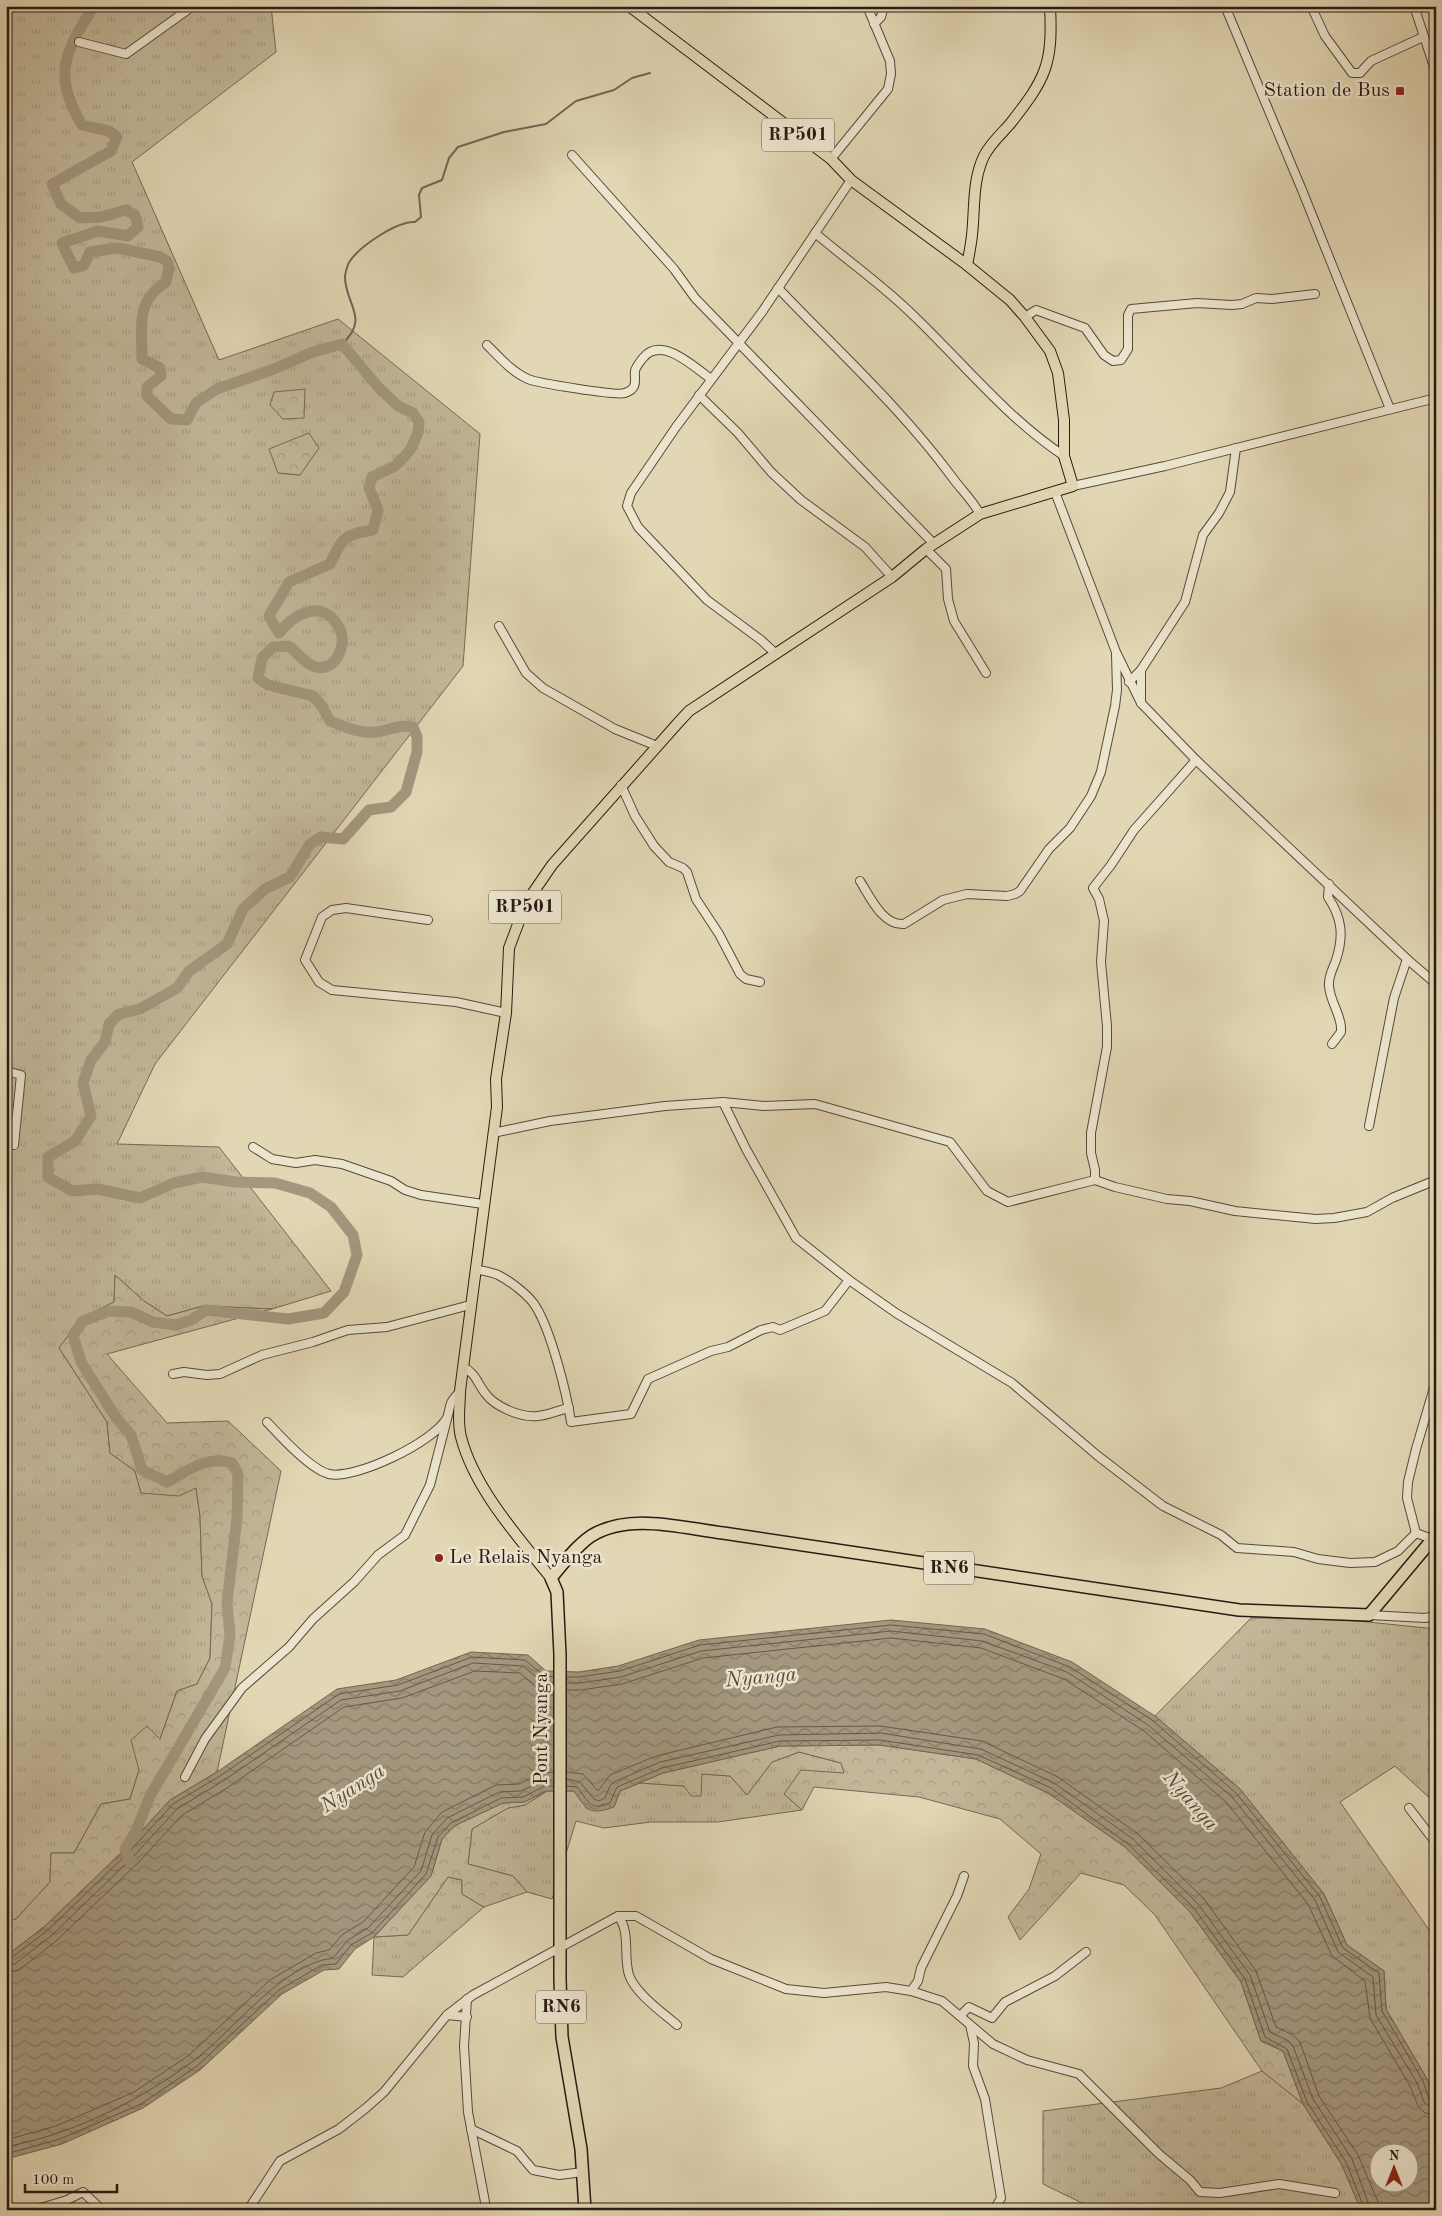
<svg xmlns="http://www.w3.org/2000/svg" width="1442" height="2216" font-family="'Old Standard TT',serif">
  <defs>
    <pattern id="grass-tufts" width="24" height="20" patternUnits="userSpaceOnUse" patternTransform="scale(1.25)"><rect width="24" height="20" fill="#c2b799"/><path d="M3 7l-1-3M5 7V3M7 7l1-3M15 17l-1-3M17 17v-4M19 17l1-3" fill="none" stroke="#a79d83"/></pattern>
    <pattern id="forest-crowns" width="20" height="18" patternUnits="userSpaceOnUse" patternTransform="scale(1.25)"><rect width="20" height="18" fill="#c2b799"/><path d="M2 6a3 3 0 1 1 6 0M12 15a3 3 0 1 1 6 0" fill="none" stroke="#a79d83"/></pattern>
    <pattern id="water-waves" width="16" height="10" patternUnits="userSpaceOnUse" patternTransform="scale(1.25)"><rect width="16" height="10" fill="#a3977e"/><path d="M0 5q4-4 8 0t8 0" fill="none" stroke="#857a66"/></pattern>
  </defs>
  <rect width="100%" height="100%" fill="#e2d7b4"/>
  <filter id="stains"><feTurbulence type="fractalNoise" baseFrequency=".004" numOctaves="4"/><feColorMatrix values="0 0 0 0 .2 0 0 0 0 .09 0 0 0 0 .02 0 0 0 .5 -.17"/></filter>
  <radialGradient id="worn" r=".72"><stop offset=".6" stop-color="#630" stop-opacity="0"/><stop offset="1" stop-color="#630" stop-opacity=".3"/></radialGradient>
  <g fill="url(#grass-tufts)" stroke="#756856" fill-rule="evenodd">
    <path d="M 6,6 L 271,6 L 276,52 L 132,162 L 219,360 L 338,319 L 480,434 L 463,666 L 155,1064 L 117,1144 L 219,1147 L 331,1291 L 272,1309 L 203,1306 L 167,1316 L 144,1301 L 115,1275 L 114,1302 L 81,1318 L 59,1348 L 107,1422 L 110,1453 L 135,1471 L 141,1493 L 196,1488 L 200,1516 L 202,1576 L 212,1604 L 210,1658 L 197,1684 L 177,1691 L 160,1739 L 139,1770 L 130,1799 L 101,1804 L 74,1853 L 51,1853 L 50,1882 L 16,1919 L 6,1922 ZM 318,448 L 300,475 L 278,473 Z"/>
    <path d="M 1251,1618 L 1329,1618 L 1436,1629 L 1436,1804 L 1395,1766 L 1340,1802 L 1436,1940 L 1436,2103 L 1427,2079 L 1386,2009 L 1384,1971 L 1347,1945 L 1324,1894 L 1240,1789 L 1155,1716 Z"/>
    <path d="M 799,1752 L 841,1763 L 845,1773 L 784,1794 L 802,1810 L 718,1822 L 651,1822 L 604,1828 L 576,1821 L 552,1899 L 527,1892 L 513,1876 L 468,1864 L 472,1829 L 508,1808 L 525,1805 L 547,1791 L 574,1791 L 587,1809 L 614,1807 L 620,1791 L 640,1783 L 684,1786 L 702,1774 L 730,1776 L 747,1795 L 772,1762 Z"/>
    <path d="M 448,1877 L 462,1880 L 462,1894 L 484,1907 L 403,1977 L 372,1975 L 374,1937 L 408,1935 Z"/>
    <path d="M 1262,2071 L 1303,2104 L 1342,2165 L 1361,2210 L 1087,2210 L 1090,2207 L 1043,2184 L 1043,2111 L 1221,2088 Z"/>
  </g>
  <g fill="url(#forest-crowns)" stroke="#756856">
    <path d="M 305,389 L 304,418 L 283,419 L 270,405 L 274,392 Z"/>
    <path d="M 309,433 L 319,448 L 300,475 L 278,473 L 269,449 Z"/>
    <path d="M 115,1275 L 144,1301 L 167,1316 L 203,1306 L 272,1309 L 107,1354 L 167,1423 L 228,1421 L 281,1471 L 217,1772 L 170,1800 L 125,1849 L 44,1927 L 6,1956 L 6,1922 L 16,1919 L 50,1882 L 51,1853 L 74,1853 L 101,1804 L 130,1799 L 139,1770 L 131,1740 L 147,1726 L 160,1739 L 177,1691 L 197,1684 L 210,1658 L 212,1604 L 202,1576 L 200,1516 L 196,1488 L 179,1496 L 141,1493 L 135,1471 L 110,1453 L 107,1422 L 59,1348 L 81,1318 L 114,1302 Z"/>
    <path d="M 880,1745 L 976,1759 L 1048,1793 L 1125,1847 L 1190,1912 L 1241,1982 L 1261,2041 L 1283,2051 L 1303,2104 L 1262,2071 L 1155,1915 L 1124,1885 L 1081,1873 L 1020,1940 L 1008,1917 L 1029,1889 L 1041,1854 L 1000,1819 L 919,1797 L 814,1787 L 802,1810 L 784,1794 L 801,1770 L 844,1773 L 841,1763 L 799,1752 L 772,1762 L 747,1795 L 730,1776 L 702,1774 L 701,1796 L 691,1796 L 684,1786 L 640,1783 L 663,1773 L 780,1746 Z"/>
    <path d="M 547,1791 L 525,1805 L 508,1808 L 472,1829 L 468,1864 L 513,1876 L 527,1892 L 484,1907 L 462,1894 L 462,1880 L 448,1877 L 408,1935 L 374,1937 L 431,1876 L 442,1839 L 454,1826 L 503,1803 L 524,1802 Z"/>
  </g>
  <path fill="url(#water-waves)" stroke="#726554" fill-rule="evenodd" d="M 891,1620 L 985,1629 L 1072,1662 L 1155,1716 L 1240,1789 L 1324,1894 L 1347,1945 L 1384,1971 L 1386,2009 L 1427,2079 L 1436,2103 L 1436,2210 L 1361,2210 L 1342,2165 L 1303,2104 L 1283,2051 L 1261,2041 L 1241,1982 L 1190,1912 L 1125,1847 L 1048,1793 L 976,1759 L 880,1745 L 780,1746 L 663,1773 L 620,1791 L 614,1807 C 589,1816 587,1810 574,1791 L 547,1791 L 524,1802 L 503,1803 L 454,1826 L 442,1839 L 431,1876 L 374,1937 L 355,1949 L 339,1969 L 324,1970 L 282,1994 L 200,2070 L 143,2108 L 62,2144 L 6,2159 L 6,1956 L 44,1927 L 125,1849 L 170,1800 L 217,1772 L 337,1689 L 396,1680 L 471,1652 L 528,1655 L 546,1671 L 579,1672 L 618,1666 L 699,1640 ZM 1380,2154 L 1410,2154 L 1410,2184 L 1380,2184 Z"/>
  <g fill="none" stroke-linecap="round" stroke-linejoin="round">
    <g stroke="#665849" stroke-width="1">
      <path d="M 567,1677 L 579,1677 L 620,1671 L 700,1645 L 891,1625 L 984,1634 L 1070,1667 L 1152,1720 L 1236,1793 L 1320,1897 L 1343,1948 L 1379,1973 L 1382,2011 L 1423,2081 L 1429,2099 L 1436,2101"/>
      <path d="M 567,1683 L 580,1683 L 621,1677 L 701,1651 L 891,1631 L 982,1641 L 1067,1672 L 1148,1725 L 1232,1797 L 1315,1900 L 1338,1952 L 1373,1977 L 1376,2015 L 1417,2083 L 1424,2102 L 1430,2107 L 1436,2108"/>
      <path d="M 567,1690 L 581,1690 L 622,1684 L 703,1658 L 891,1638 L 981,1648 L 1064,1679 L 1144,1731 L 1226,1802 L 1308,1904 L 1332,1956 L 1365,1981 L 1370,2018 L 1410,2086 L 1418,2106 L 1425,2113 L 1436,2115"/>
      <path d="M 567,1772 L 583,1774 L 598,1791 L 610,1775 L 656,1756 L 777,1727 L 880,1726 L 982,1741 L 1058,1777 L 1138,1834 L 1204,1899 L 1256,1971 L 1276,2027 L 1293,2035 L 1300,2042 L 1319,2096 L 1358,2155 L 1378,2202 L 1379,2210"/>
      <path d="M 567,1779 L 580,1782 L 594,1799 L 599,1801 L 605,1798 L 610,1786 L 614,1782 L 660,1762 L 779,1735 L 881,1733 L 981,1749 L 1054,1783 L 1133,1839 L 1198,1904 L 1250,1975 L 1270,2032 L 1289,2041 L 1293,2046 L 1313,2099 L 1352,2159 L 1371,2210"/>
      <path d="M 567,1786 L 577,1787 C 588,1800 589,1812 610,1803 L 617,1787 L 662,1768 L 780,1741 L 880,1740 L 978,1755 L 1051,1788 L 1128,1844 L 1194,1908 L 1245,1979 L 1265,2037 L 1287,2049 L 1307,2102 L 1346,2162 L 1365,2210"/>
      <path d="M 6,1959 L 11,1958 L 48,1930 L 129,1852 L 173,1804 L 220,1776 L 339,1694 L 398,1685 L 472,1657 L 525,1660 L 543,1675 L 553,1677"/>
      <path d="M 6,1966 L 15,1964 L 52,1935 L 133,1857 L 177,1809 L 223,1781 L 341,1700 L 400,1691 L 473,1663 L 523,1666 L 541,1681 L 553,1683"/>
      <path d="M 6,1973 L 19,1970 L 56,1941 L 139,1862 L 182,1815 L 227,1788 L 344,1707 L 402,1698 L 475,1671 L 520,1673 L 537,1688 L 553,1690"/>
      <path d="M 6,2140 L 56,2126 L 134,2092 L 188,2056 L 270,1980 L 316,1953 L 329,1950 L 343,1934 L 363,1922 L 414,1867 L 425,1832 L 442,1812 L 496,1785 L 519,1784 L 541,1773 L 553,1772"/>
      <path d="M 6,2147 C 23,2143 41,2139 58,2133 C 105,2117 151,2092 192,2062 C 233,2032 281,1964 333,1958 L 348,1940 L 368,1928 L 421,1871 L 432,1835 L 447,1818 L 499,1792 L 521,1791 L 544,1780 L 553,1780"/>
      <path d="M 6,2154 L 60,2139 L 141,2104 L 197,2066 L 279,1990 L 322,1965 L 336,1964 L 351,1945 L 372,1933 L 426,1874 L 438,1837 L 451,1823 L 501,1798 L 523,1797 L 545,1786 L 553,1786"/>
    </g>
    <path stroke="#726554" stroke-width="2" d="M 342,344 C 371,318 344,303 345,276 C 346,271 347,265 350,261 C 360,246 397,221 415,222 L 421,217 L 419,195 L 422,188 L 442,180 L 449,158 L 458,147 L 504,132 L 546,124 L 576,101 L 614,90 L 632,78 L 650,73"/>
    <path stroke="#a3977e" stroke-width="11" d="M 94,6 C 65,52 52,74 82,125 L 109,131 L 117,137 L 111,151 L 52,184 L 61,204 L 80,218 L 101,217 L 126,210 L 135,215 L 138,227 L 128,236 L 98,231 L 62,243 L 74,268 L 84,265 L 90,252 L 118,248 L 160,257 L 167,261 L 169,268 L 166,282 C 135,302 142,326 142,359 L 160,368 L 161,376 L 147,387 L 147,396 L 171,419 L 187,420 L 196,403 L 217,389 L 274,369 L 313,352 L 342,344 L 378,387 L 398,406 L 413,413 L 419,422 L 418,432 L 412,447 L 406,455 L 395,466 L 372,477 L 369,488 L 378,510 L 373,530 C 343,535 343,537 330,564 L 289,582 L 269,616 L 279,633 C 288,622 299,612 314,611 C 327,609 341,625 342,637 C 343,644 341,650 338,656 C 333,665 326,669 316,667 C 304,664 298,652 288,646 L 273,647 L 262,658 L 258,678 L 268,685 L 313,696 L 322,706 L 330,721 C 345,727 360,734 377,732 C 390,730 399,724 413,727 L 417,737 L 417,752 L 406,792 L 391,807 L 369,810 L 343,839 L 321,837 L 310,844 L 290,877 L 265,889 L 243,909 L 227,944 L 189,971 L 177,988 L 140,1009 L 119,1014 L 109,1024 L 105,1042 L 91,1060 L 83,1083 L 91,1116 L 75,1141 L 48,1157 L 48,1177 L 72,1191 L 97,1189 L 140,1198 L 174,1183 L 202,1177 L 236,1182 L 275,1183 L 310,1193 L 331,1207 L 353,1235 L 357,1255 L 344,1292 L 324,1313 L 288,1319 L 206,1310 L 191,1320 L 176,1325 L 153,1322 L 131,1312 L 109,1311 L 83,1321 L 73,1335 L 81,1362 L 115,1416 L 131,1435 L 142,1470 L 167,1482 C 189,1470 207,1455 232,1463 L 238,1474 L 237,1518 L 227,1603 L 230,1636 L 225,1668 L 150,1796 L 136,1831 L 125,1849 L 130,1862"/>
    <defs>
      <g id="minor">
        <path d="M 1225,6 L 1302,190 L 1390,409"/>
        <path d="M 1311,6 L 1325,36 L 1352,73 L 1360,73 L 1371,61 L 1423,37"/>
        <path d="M 1414,6 L 1436,73"/>
        <path d="M 874,24 L 881,17 L 884,6"/>
        <path d="M 79,42 L 126,54 L 193,6"/>
        <path d="M 572,155 L 674,269 L 695,298 L 934,544"/>
        <path d="M 831,159 L 888,89 L 891,74 L 890,61 L 867,6"/>
        <path d="M 815,233 C 848,261 884,286 914,316 C 963,363 1007,418 1064,456"/>
        <path d="M 778,288 C 837,350 901,408 952,477 C 962,491 971,498 980,514"/>
        <path d="M 1025,317 L 1036,310 L 1085,328 L 1104,355 L 1113,361 L 1121,360 L 1128,349 L 1128,315 L 1131,309 L 1197,303 L 1232,305 L 1242,304 L 1256,298 L 1272,299 L 1315,294"/>
        <path d="M 487,345 C 499,357 512,372 528,379 C 537,383 617,396 625,393 C 639,388 634,380 635,371 C 636,366 640,362 643,358 C 661,335 694,367 711,379"/>
        <path d="M 699,395 L 738,433 L 771,472 L 801,500 L 865,547 L 892,577"/>
        <path d="M 1073,486 L 1165,466 L 1436,398"/>
        <path d="M 1055,492 L 1116,652 L 1141,703 L 1196,760 L 1407,959 L 1436,984"/>
        <path d="M 926,549 L 946,569 L 948,599 L 954,621 L 986,673"/>
        <path d="M 499,626 L 526,673 L 543,688 L 615,729 L 657,746"/>
        <path d="M 775,653 L 761,640 L 707,600 L 638,527 L 627,506 L 631,493 L 676,427 L 762,312 L 851,180"/>
        <path d="M 1129,682 L 1141,670 L 1185,602 L 1203,535 L 1219,513 L 1230,492 L 1236,448"/>
        <path d="M 1141,703 L 1141,670"/>
        <path d="M 621,785 L 635,816 L 654,846 L 669,862 L 683,868 L 687,872 L 696,899 L 719,934 L 740,974 L 746,979 L 760,982"/>
        <path d="M 860,881 C 870,897 883,926 904,924 L 943,900 L 967,894 L 1007,896 L 1015,894 L 1020,891 L 1049,849 L 1070,828 L 1091,796 L 1101,772 L 1115,706 L 1117,690 L 1116,654"/>
        <path d="M 1329,884 L 1328,897 C 1342,918 1344,936 1336,960 C 1333,969 1328,976 1329,986 C 1330,1001 1340,1013 1341,1027 L 1341,1032 L 1332,1044"/>
        <path d="M 428,920 L 346,908 L 332,910 L 322,917 L 305,960 L 319,982 L 332,990 L 456,1002 L 506,1013"/>
        <path d="M 6,1071 L 21,1075 L 14,1145"/>
        <path d="M 723,1102 L 746,1149 L 796,1238 L 849,1280 L 896,1313 L 1012,1383 L 1098,1456 L 1163,1506 L 1221,1535 L 1237,1548 L 1294,1552 L 1318,1559 L 1350,1563 L 1375,1562 L 1398,1551 L 1416,1533"/>
        <path d="M 1369,1126 L 1394,998 L 1407,959"/>
        <path d="M 493,1133 L 550,1121 L 665,1106 L 723,1102 L 764,1106 L 815,1104 L 950,1142 L 987,1191 L 1008,1202 L 1095,1180 L 1115,1187 L 1167,1199 L 1190,1201 L 1235,1211 L 1316,1219 L 1334,1218 L 1367,1212 L 1392,1198 L 1436,1180"/>
        <path d="M 253,1147 L 272,1159 L 296,1163 L 315,1160 L 342,1164 L 391,1181 L 405,1190 L 421,1195 L 483,1204"/>
        <path d="M 1095,1180 L 1095,1170 L 1091,1153 L 1091,1133 L 1107,1047 L 1107,1026 L 1101,962 L 1104,921 L 1099,899 L 1093,888 L 1111,865 L 1134,830 L 1196,760"/>
        <path d="M 475,1269 C 482,1271 491,1272 498,1275 C 510,1281 529,1295 536,1307 C 551,1331 567,1394 571,1422 L 631,1414 L 648,1379 L 711,1351 L 728,1347 L 761,1330 L 773,1327 L 780,1330 L 825,1311 L 849,1280"/>
        <path d="M 463,1367 C 476,1373 477,1383 485,1393 C 495,1407 521,1418 538,1416 C 548,1415 559,1410 569,1408"/>
        <path d="M 173,1374 L 184,1372 L 207,1375 L 220,1374 L 262,1355 L 313,1342 L 336,1334 L 348,1330 L 387,1327 L 470,1305"/>
        <path d="M 267,1422 C 280,1436 311,1470 329,1474 C 355,1480 434,1442 447,1418 C 449,1414 449,1408 451,1403 C 453,1399 457,1395 460,1391"/>
        <path d="M 1432,1539 L 1416,1533 L 1407,1498 L 1408,1482 L 1416,1449 L 1436,1381"/>
        <path d="M 1369,1615 L 1425,1618 L 1436,1616"/>
        <path d="M 185,1777 L 205,1739 L 242,1688 L 289,1647 L 313,1619 L 354,1582 L 378,1555 L 405,1535 L 430,1485 L 447,1419"/>
        <path d="M 1409,1808 L 1436,1843"/>
        <path d="M 618,1916 C 631,1932 623,1956 629,1975 C 635,1993 663,2013 677,2025"/>
        <path d="M 911,1991 L 918,1981 L 921,1968 L 957,1896 L 964,1876"/>
        <path d="M 467,1999 L 464,2046 L 468,2112 L 485,2202 L 485,2210"/>
        <path d="M 447,2015 L 467,2017"/>
        <path d="M 960,2016 L 969,2007 L 992,2018 L 1005,2002 L 1055,1976 L 1086,1952"/>
        <path d="M 970,2025 L 974,2043 L 973,2066 L 985,2099 L 1001,2198 L 994,2210"/>
        <path d="M 471,2129 L 517,2151 L 533,2170 L 559,2175 L 583,2172"/>
        <path d="M 34,2210 L 67,2200 L 83,2192 L 102,2210"/>
        <path d="M 248,2210 L 280,2161 L 339,2129 L 366,2108 L 384,2092 L 447,2015 L 473,1995 L 618,1916 L 636,1916 L 711,1959 L 786,1989 L 824,1993 L 886,1987 L 911,1991 L 942,2001 L 993,2044 L 1027,2060 L 1079,2074 L 1159,2154 L 1190,2180 L 1200,2192 L 1220,2193 L 1279,2184 L 1335,2193"/>
      </g>
      <g id="major">
        <path d="M 967,265 C 969,255 971,245 972,235 C 975,209 972,181 984,156 C 990,144 1001,134 1010,124 C 1046,78 1053,65 1050,6"/>
        <path d="M 551,1578 C 518,1537 474,1488 461,1437 C 457,1423 460,1405 460,1391 L 497,1107 L 496,1079 L 506,1013 L 509,948 L 526,903 L 552,865 L 677,724 L 689,711 L 892,577 L 926,549 L 980,514 L 1073,486 L 1064,456 L 1064,420 L 1058,373 L 1050,351 L 1025,317 L 1010,300 L 967,265 L 851,180 L 831,159 L 629,6"/>
      </g>
      <path id="highway" d="M 585,2210 L 581,2149 L 562,2037 L 560,1979 L 560,1655 L 557,1592 L 551,1578 C 563,1564 575,1547 591,1536 C 629,1512 682,1528 723,1533 L 1239,1610 L 1369,1615 L 1436,1535"/>
    </defs>
    <use href="#minor" stroke="#56493c" stroke-width="10"/>
    <use href="#major" stroke="#281a14" stroke-width="12"/>
    <use href="#highway" stroke="#281a14" stroke-width="14"/>
    <use href="#minor" stroke="#ece5ce" stroke-width="8"/>
    <use href="#major" stroke="#e2d7b4" stroke-width="10"/>
    <use href="#highway" stroke="#e2d7b4" stroke-width="11"/>
  </g>
  <g fill="#8f2418" stroke="#ece5ce" stroke-width="2">
    <rect x="1395" y="86" width="10" height="10" rx="2.5"/>
    <circle cx="439" cy="1558" r="5"/>
  </g>
  <g text-anchor="middle" dominant-baseline="central" stroke-width="5" stroke-linejoin="round" paint-order="stroke">
    <g fill="#ece5ce" stroke="#63574c" stroke-width="1">
      <rect x="762" y="118.5" width="72" height="33" rx="4"/>
      <rect x="489" y="890.5" width="72" height="33" rx="4"/>
      <rect x="924" y="1551.5" width="50" height="33" rx="4"/>
      <rect x="536" y="1990.5" width="50" height="33" rx="4"/>
    </g>
    <g font-size="19" font-weight="bold" fill="#281a14">
      <text x="798" y="135">RP501</text>
      <text x="525" y="907">RP501</text>
      <text x="949" y="1568">RN6</text>
      <text x="561" y="2007">RN6</text>
    </g>
    <g font-size="20" fill="#281a14" stroke="#ece5ce" text-anchor="end">
      <text x="1390" y="91">Station de Bus</text>
      <text x="449" y="1558" text-anchor="start">Le Relais Nyanga</text>
    </g>
    <g font-size="20" fill="#281a14" stroke="#ece5ce">
      <text transform="translate(542 1729) rotate(-90)">Pont Nyanga</text>
    </g>
    <g font-size="21" font-style="italic" fill="#594c3e" stroke="#ece5ce">
      <text transform="translate(761 1678) rotate(-5)">Nyanga</text>
      <text transform="translate(353 1789) rotate(-33)">Nyanga</text>
      <text transform="translate(1190 1801) rotate(49)">Nyanga</text>
    </g>
  </g>
  <rect width="1442" height="2216" fill="none" stroke="#e2d7b4" stroke-width="25"/>
  <rect x="8" y="8" width="1427" height="2201" fill="none" stroke="#281a14" stroke-width="2.5"/>
  <rect x="12" y="12" width="1417" height="2191" fill="none" stroke="#281a14"/>
  <g transform="translate(1394 2168)"><circle r="24" fill="#ece5ce" stroke="#9e9484"/>
  <path d="M0-4L9 19L0 12L-9 19Z" fill="#8f2418"/>
  <text y="-8" font-size="14" font-weight="bold" text-anchor="middle" fill="#281a14">N</text>
  </g>
  <path d="M25 2184v8h92v-8" fill="none" stroke="#281a14" stroke-width="2.5"/>
  <text x="32" y="2184" font-size="15" fill="#281a14" stroke="#ece5ce" stroke-width="4" paint-order="stroke">100 m</text>
  <rect width="100%" height="100%" filter="url(#stains)"/>
  <rect width="100%" height="100%" fill="url(#worn)"/>
</svg>
